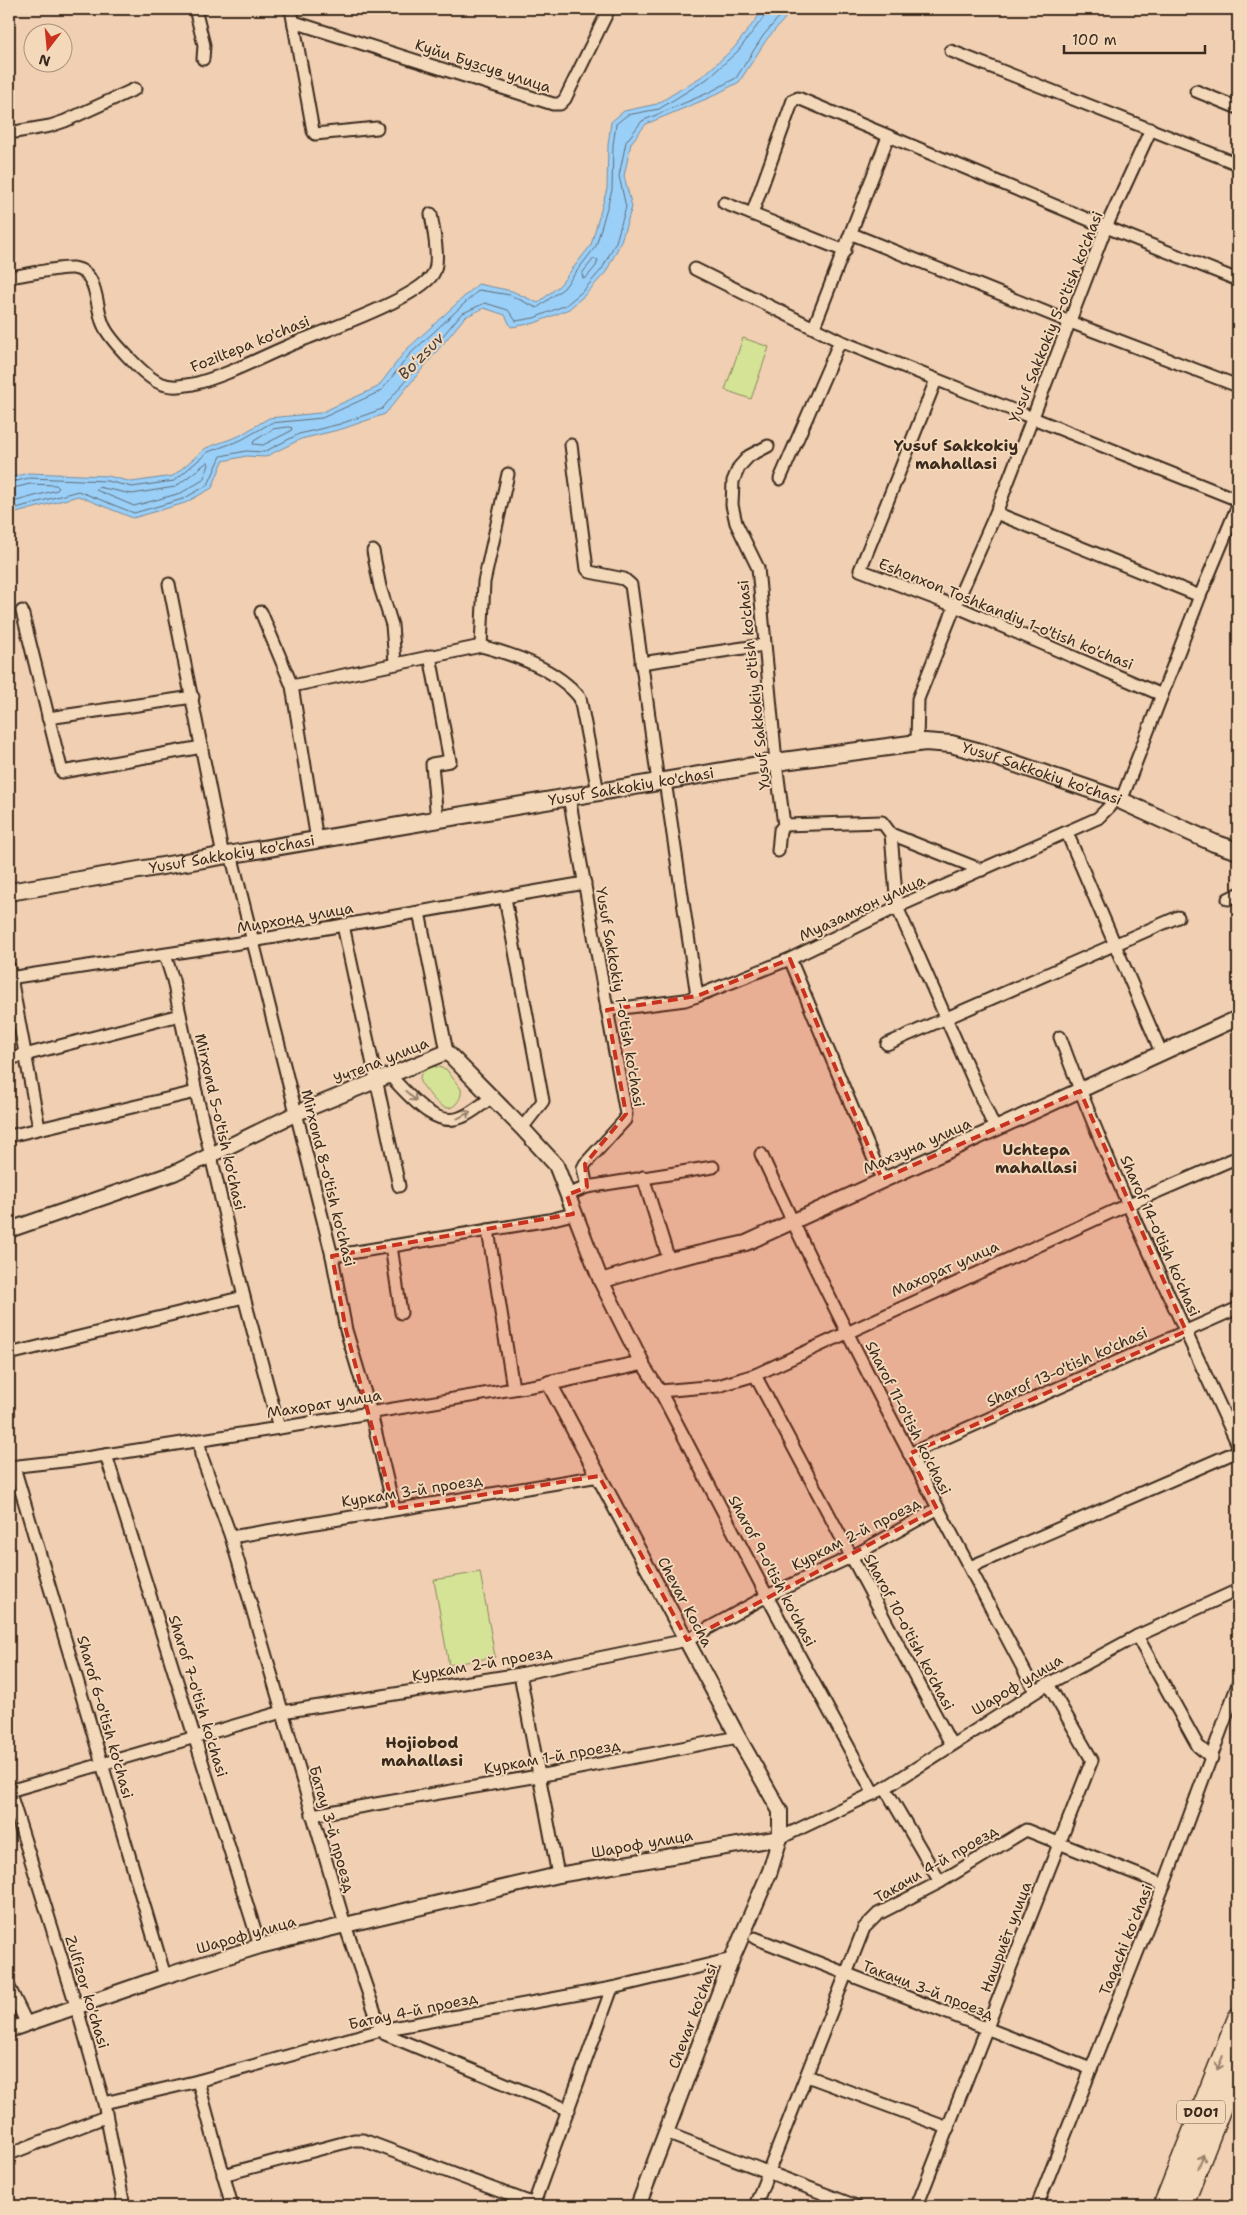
<svg xmlns="http://www.w3.org/2000/svg" width="1247" height="2215" font-family="'Shantell Sans',sans-serif">
  <rect width="100%" height="100%" fill="#f0cfb2"/>
  <filter id="ink" filterUnits="userSpaceOnUse"><feTurbulence type="fractalNoise" baseFrequency=".02" numOctaves="2"/><feDisplacementMap in="SourceGraphic" scale="10" xChannelSelector="R" yChannelSelector="G"/><feConvolveMatrix kernelMatrix="1 2 1 2 8 2 1 2 1" color-interpolation-filters="sRGB"/></filter>
  <g filter="url(#ink)">
    <g fill="#d4e396" stroke="#88865a">
      <path d="M 743,338 L 769,347 L 751,399 L 725,390 Z"/>
      <path d="M 432,1066 L 446,1069 L 461,1089 C 462,1095 460,1099 456,1104 C 443,1118 428,1091 420,1082 C 419,1073 424,1069 432,1066 Z"/>
      <path d="M 480,1572 L 495,1657 L 449,1665 L 434,1580 Z"/>
    </g>
    <path fill="#9acff8" stroke="#748da1" d="M 764,9 L 793,9 L 767,39 L 739,82 L 711,97 L 646,124 L 631,143 L 624,176 L 632,207 L 620,244 L 606,272 L 586,294 L 569,309 L 535,323 L 511,327 L 505,315 L 484,308 L 465,317 L 385,414 L 342,429 L 301,439 L 265,457 L 246,456 L 223,461 L 212,488 L 185,503 L 133,518 L 78,496 L 9,515 L 9,478 L 28,473 L 108,476 L 132,482 L 173,476 L 206,448 L 239,436 L 269,418 L 320,413 L 378,387 L 406,350 L 478,284 L 512,291 L 538,303 L 560,285 L 591,245 L 607,189 L 608,145 L 611,122 L 624,111 L 657,104 L 704,75 L 734,48 Z"/>
    <g fill="none" stroke-linecap="round" stroke-linejoin="round">
      <g stroke="#616c75" stroke-width="1">
        <path d="M 594,259 L 598,260 L 596,266 L 586,278 L 583,278 L 582,274 Z"/>
        <path d="M 289,427 L 292,428 L 291,431 L 263,445 L 253,444 L 254,441 L 273,429 Z"/>
        <path d="M 208,462 L 209,465 L 203,480 L 181,493 L 134,506 L 96,490 L 98,487 L 132,494 L 175,487 Z"/>
        <path d="M 9,483 L 29,478 L 107,481 L 132,487 L 174,481 L 208,452 L 241,440 L 271,423 L 322,418 L 381,391 L 410,354 L 479,290 L 510,295 L 537,308 L 564,288 L 596,246 L 612,190 L 613,145 L 616,124 L 627,115 L 659,109 L 707,79 L 738,51 L 766,14 L 767,9"/>
        <path d="M 9,489 L 30,484 L 56,485 L 59,488 L 57,490 L 9,503"/>
        <path d="M 9,510 L 78,491 L 134,513 L 183,499 L 208,485 L 221,456 L 246,451 L 264,452 L 299,434 L 340,424 L 382,409 L 461,314 L 485,303 L 508,310 L 516,321 L 534,318 L 566,305 L 583,291 L 602,269 L 616,242 L 626,207 L 619,176 L 626,142 L 642,121 L 708,93 L 736,78 L 763,36 L 786,9"/>
      </g>
      <defs>
        <g id="minor">
          <path d="M 195,9 L 204,45 L 203,59"/>
          <path d="M 291,9 L 313,131 L 315,134 L 377,128"/>
          <path d="M 294,22 L 553,104 L 560,104 L 565,99 L 609,9"/>
          <path d="M 951,51 L 1238,164"/>
          <path d="M 1196,91 L 1238,108"/>
          <path d="M 9,133 L 50,126 L 65,121 L 135,89"/>
          <path d="M 724,203 L 845,251"/>
          <path d="M 752,214 L 793,100 L 798,98 L 1106,227 L 1238,280"/>
          <path d="M 852,234 L 1070,322 L 1238,386"/>
          <path d="M 695,269 L 840,341 L 1238,500"/>
          <path d="M 9,277 C 24,275 59,267 73,268 C 99,271 95,306 103,324 C 108,338 146,378 160,383 C 171,388 181,386 193,384 C 226,376 257,359 288,346 C 320,332 416,300 433,274 C 441,262 433,228 431,214"/>
          <path d="M 814,327 L 888,137"/>
          <path d="M 936,380 L 860,570 L 955,606 L 1162,695"/>
          <path d="M 571,445 L 587,569 L 590,572 L 624,579 L 631,585 L 658,782"/>
          <path d="M 768,446 L 749,456 L 739,467 L 733,481 L 732,505 L 736,523 L 758,568 L 776,762 L 784,825 L 780,830 L 778,851"/>
          <path d="M 780,479 L 840,341"/>
          <path d="M 996,513 L 1200,596"/>
          <path d="M 373,551 L 380,587 L 392,625 L 395,662"/>
          <path d="M 169,584 L 223,856"/>
          <path d="M 22,611 L 62,772 L 202,747"/>
          <path d="M 261,612 L 292,686 L 317,840"/>
          <path d="M 481,646 L 484,582 L 508,474"/>
          <path d="M 430,656 L 450,761 L 432,764 L 437,820"/>
          <path d="M 641,663 L 764,645"/>
          <path d="M 292,686 L 481,646 C 515,655 557,669 580,698 L 598,792"/>
          <path d="M 48,718 L 193,697"/>
          <path d="M 917,743 L 918,699 L 955,606 L 996,513 L 1106,227 L 1151,129"/>
          <path d="M 665,781 L 697,996"/>
          <path d="M 569,797 L 626,1114 L 625,1120 L 585,1164 L 583,1168 L 587,1187"/>
          <path d="M 1121,801 L 1200,596 L 1238,505"/>
          <path d="M 784,825 L 882,822 L 891,834 L 982,870"/>
          <path d="M 1067,833 L 1161,1052"/>
          <path d="M 891,834 L 897,907 L 995,1129"/>
          <path d="M 231,854 L 332,1256 L 346,1330 L 371,1413 L 394,1509"/>
          <path d="M 505,898 L 543,1101 L 522,1128"/>
          <path d="M 1228,899 L 1238,894"/>
          <path d="M 419,912 L 447,1052"/>
          <path d="M 343,925 L 399,1186"/>
          <path d="M 165,955 L 173,980 L 196,1092 L 244,1297 L 279,1428"/>
          <path d="M 790,959 L 882,1179"/>
          <path d="M 9,967 L 39,1128"/>
          <path d="M 9,978 L 252,941 L 585,883"/>
          <path d="M 607,1010 L 685,1000 L 697,996 L 790,959 L 897,907 L 1098,818 L 1109,807 L 1115,798"/>
          <path d="M 1060,1037 C 1111,1176 1176,1310 1238,1445"/>
          <path d="M 887,1044 L 1178,917"/>
          <path d="M 9,1059 L 180,1015"/>
          <path d="M 389,1075 C 406,1091 434,1130 462,1117 C 472,1113 482,1104 491,1098"/>
          <path d="M 9,1136 L 196,1092"/>
          <path d="M 761,1154 C 845,1337 941,1513 1035,1691"/>
          <path d="M 643,1177 L 669,1260"/>
          <path d="M 567,1195 L 587,1187 L 713,1167"/>
          <path d="M 488,1230 L 513,1388"/>
          <path d="M 391,1246 L 401,1313"/>
          <path d="M 332,1256 L 549,1220 L 573,1214"/>
          <path d="M 9,1354 L 244,1297"/>
          <path d="M 642,1363 L 660,1391 L 767,1596 L 874,1794"/>
          <path d="M 755,1375 L 951,1744"/>
          <path d="M 660,1391 L 718,1386 L 755,1375 L 1129,1204 L 1238,1157"/>
          <path d="M 199,1440 L 201,1455 L 231,1537 L 345,1925 L 381,2030 L 385,2034 L 569,2110"/>
          <path d="M 909,1454 L 1238,1308"/>
          <path d="M 106,1455 L 260,1946"/>
          <path d="M 9,1467 L 73,1460 L 279,1428 L 549,1383"/>
          <path d="M 14,1467 L 165,1976"/>
          <path d="M 231,1537 L 599,1476"/>
          <path d="M 970,1567 L 1238,1451"/>
          <path d="M 1137,1636 L 1194,1739 L 1198,1746 L 1212,1758"/>
          <path d="M 520,1674 L 558,1875"/>
          <path d="M 885,1788 L 940,1882"/>
          <path d="M 9,1790 L 76,2005 L 104,2103 L 124,2206"/>
          <path d="M 9,1791 L 282,1712 L 520,1674 L 687,1640 L 767,1596 L 853,1556 L 937,1509"/>
          <path d="M 312,1815 L 538,1776 L 738,1737"/>
          <path d="M 780,1838 L 885,1788 L 1048,1684 L 1137,1636 L 1238,1590"/>
          <path d="M 755,1938 L 1091,2069"/>
          <path d="M 9,1987 L 26,2022"/>
          <path d="M 807,2076 L 948,2128"/>
          <path d="M 198,2081 L 232,2206"/>
          <path d="M 104,2103 L 198,2081 L 381,2030 L 612,1988 L 732,1959"/>
          <path d="M 666,2133 L 856,2206"/>
          <path d="M 9,2154 L 105,2117"/>
          <path d="M 223,2175 L 354,2140 L 363,2140 L 534,2204"/>
          <path d="M 533,2206 L 612,1988"/>
          <path d="M 755,2206 L 864,1928 L 878,1914 L 940,1882 L 1026,1830 L 1164,1885"/>
          <path d="M 917,2206 L 1092,1760 L 1048,1684"/>
          <path d="M 1037,2206 L 1164,1885 L 1238,1684"/>
        </g>
        <g id="tertiary">
          <path d="M 9,1230 L 174,1173 L 297,1113 L 447,1052 L 522,1128 L 556,1165 L 601,1281 L 642,1363 L 549,1383 L 738,1737 L 780,1811 L 780,1838 L 770,1871 L 732,1959 L 638,2206"/>
          <path d="M 601,1281 L 669,1260 L 746,1243 L 1238,1018"/>
          <path d="M 9,2030 L 165,1976 L 260,1946 L 345,1925 L 558,1875 L 780,1838"/>
        </g>
        <g id="secondary">
          <path id="s1" d="M 9,892 L 776,762 L 925,742 L 951,744 L 984,753 L 1115,798 L 1214,843 L 1238,851"/>
        </g>
        <g id="trunk">
          <path d="M 1163,2206 L 1238,2017"/>
          <path d="M 1183,2206 L 1238,2065"/>
        </g>
      </defs>
      <use href="#minor" stroke="#3b2a1e" stroke-width="15"/>
      <use href="#tertiary" stroke="#3b2a1e" stroke-width="18"/>
      <use href="#secondary" stroke="#3b2a1e" stroke-width="20"/>
      <use href="#trunk" stroke="#3b2a1e" stroke-width="22"/>
      <use href="#minor" stroke="#f4d8ba" stroke-width="11"/>
      <use href="#tertiary" stroke="#f4d8ba" stroke-width="14"/>
      <use href="#secondary" stroke="#f4d8ba" stroke-width="16"/>
      <use href="#trunk" stroke="#f4d8ba" stroke-width="19"/>
    </g>
    <defs><path id="oneway-shaft" d="M-6 0H5M1.5-3L5.5 0L1.5 3" fill="none" stroke-width="1.6" stroke-linecap="round" stroke-linejoin="round" transform="scale(1.25)"/></defs>
    <g stroke="#98816c">
      <use href="#oneway-shaft" transform="translate(411 1096) rotate(43)"/>
      <use href="#oneway-shaft" transform="translate(464 1115) rotate(-28)"/>
      <use href="#oneway-shaft" transform="translate(1220 2063) rotate(112)"/>
      <use href="#oneway-shaft" transform="translate(1201 2161) rotate(-69)"/>
    </g>
  </g>
  <path fill="#c8321e" fill-opacity="0.2" stroke="#c8321e" stroke-width="4" stroke-dasharray="10 6" stroke-linejoin="round" d="M 790,959 L 882,1179 L 1080,1091 L 1186,1331 L 909,1454 L 937,1509 L 687,1640 L 599,1476 L 394,1509 L 346,1330 L 332,1256 L 573,1214 L 567,1195 L 587,1187 L 585,1164 L 626,1114 L 607,1010 L 697,996 Z"/>
  <g text-anchor="middle" dominant-baseline="central" stroke-width="4" stroke-linejoin="round" paint-order="stroke">
    <rect fill="#f4d8ba" stroke="#725e4d" stroke-width="1" x="1177" y="2100.5" width="48" height="23" rx="4"/>
    <g font-size="14" font-weight="bold" fill="#3b2a1e">
      <text x="1201" y="2112">D001</text>
    </g>
    <g font-size="15" fill="#3b2a1e" stroke="#f4d8ba">
      <text transform="translate(483 66) rotate(18)">Куйи Бузсув улица</text>
      <text transform="translate(1056 317) rotate(-68)">Yusuf Sakkokiy 5-o'tish ko'chasi</text>
      <text transform="translate(250 344) rotate(-22)">Foziltepa ko'chasi</text>
      <text transform="translate(1006 614) rotate(22)">Eshonxon Toshkandiy 1-o'tish ko'chasi</text>
      <text transform="translate(754 685) rotate(-96)">Yusuf Sakkokiy o'tish ko'chasi</text>
      <text stroke="none"><textPath href="#s1" startOffset="1050">Yusuf Sakkokiy ko'chasi</textPath></text>
      <text stroke="none"><textPath href="#s1" startOffset="631">Yusuf Sakkokiy ko'chasi</textPath></text>
      <text stroke="none"><textPath href="#s1" startOffset="226">Yusuf Sakkokiy ko'chasi</textPath></text>
      <text transform="translate(862 908) rotate(-25)">Муазамхон улица</text>
      <text transform="translate(295 918) rotate(-10)">Мирхонд улица</text>
      <text transform="translate(620 997) rotate(80)">Yusuf Sakkokiy 1-o'tish ko'chasi</text>
      <text transform="translate(381 1061) rotate(-22)">Учтепа улица</text>
      <text transform="translate(220 1122) rotate(77)">Mirxond 5-o'tish ko'chasi</text>
      <text transform="translate(917 1146) rotate(-24)">Махзуна улица</text>
      <text transform="translate(328 1178) rotate(76)">Mirxond 8-o'tish ko'chasi</text>
      <text transform="translate(1160 1236) rotate(66)">Sharof 14-o'tish ko'chasi</text>
      <text transform="translate(945 1269) rotate(-24)">Махорат улица</text>
      <text transform="translate(1067 1367) rotate(-24)">Sharof 13-o'tish ko'chasi</text>
      <text transform="translate(324 1404) rotate(-9)">Махорат улица</text>
      <text transform="translate(908 1418) rotate(63)">Sharof 11-o'tish ko'chasi</text>
      <text transform="translate(412 1491) rotate(-9)">Куркам 3-й проезд</text>
      <text transform="translate(856 1534) rotate(-27)">Куркам 2-й проезд</text>
      <text transform="translate(772 1571) rotate(62)">Sharof 9-o'tish ko'chasi</text>
      <text transform="translate(685 1602) rotate(62)">Chevar Kocha</text>
      <text transform="translate(909 1632) rotate(62)">Sharof 10-o'tish ko'chasi</text>
      <text transform="translate(482 1664) rotate(-10)">Куркам 2-й проезд</text>
      <text transform="translate(1017 1685) rotate(-31)">Шароф улица</text>
      <text transform="translate(198 1696) rotate(73)">Sharof 7-o'tish ko'chasi</text>
      <text transform="translate(105 1717) rotate(74)">Sharof 6-o'tish ko'chasi</text>
      <text transform="translate(552 1757) rotate(-10)">Куркам 1-й проезд</text>
      <text transform="translate(332 1829) rotate(74)">Батау 3-й проезд</text>
      <text transform="translate(642 1844) rotate(-10)">Шароф улица</text>
      <text transform="translate(936 1864) rotate(-30)">Такачи 4-й проезд</text>
      <text transform="translate(246 1935) rotate(-16)">Шароф улица</text>
      <text transform="translate(1006 1937) rotate(-69)">Нашриёт улица</text>
      <text transform="translate(1126 1940) rotate(-68)">Taqachi koʻchasi</text>
      <text transform="translate(928 1990) rotate(21)">Такачи 3-й проезд</text>
      <text transform="translate(87 1992) rotate(73)">Zulfizor ko'chasi</text>
      <text transform="translate(413 2011) rotate(-12)">Батау 4-й проезд</text>
      <text transform="translate(693 2016) rotate(-69)">Chevar ko'chasi</text>
    </g>
    <g font-size="16" font-style="italic" fill="#49433f" stroke="#f4d8ba">
      <text transform="translate(421 356) rotate(-46)">Boʻzsuv</text>
    </g>
    <g font-size="16" font-weight="bold" fill="#3b2a1e" stroke="#f4d8ba">
      <text x="956" y="445">Yusuf Sakkokiy<tspan x="956" dy="18">mahallasi</tspan></text>
      <text x="1036" y="1149">Uchtepa<tspan x="1036" dy="18">mahallasi</tspan></text>
      <text x="422" y="1742">Hojiobod<tspan x="422" dy="18">mahallasi</tspan></text>
    </g>
  </g>
  <rect width="1247" height="2215" fill="none" stroke="#f4d8ba" stroke-width="30"/>
  <rect x="15" y="15" width="1217" height="2185" fill="none" stroke="#3b2a1e" stroke-width="2" filter="url(#ink)"/>
  <g transform="translate(48 48) rotate(196)"><circle r="24" fill="#f4d8ba" stroke="#aa927c"/>
  <path d="M0-4L9 19L0 12L-9 19Z" fill="#c8321e"/>
  <text y="-8" font-size="14" font-weight="bold" text-anchor="middle" fill="#3b2a1e">N</text>
  </g>
  <path d="M1064 45v8h141v-8" fill="none" stroke="#3b2a1e" stroke-width="2.5"/>
  <text x="1072" y="45" font-size="15" fill="#3b2a1e" stroke="#f4d8ba" stroke-width="4" paint-order="stroke">100 m</text>
</svg>
